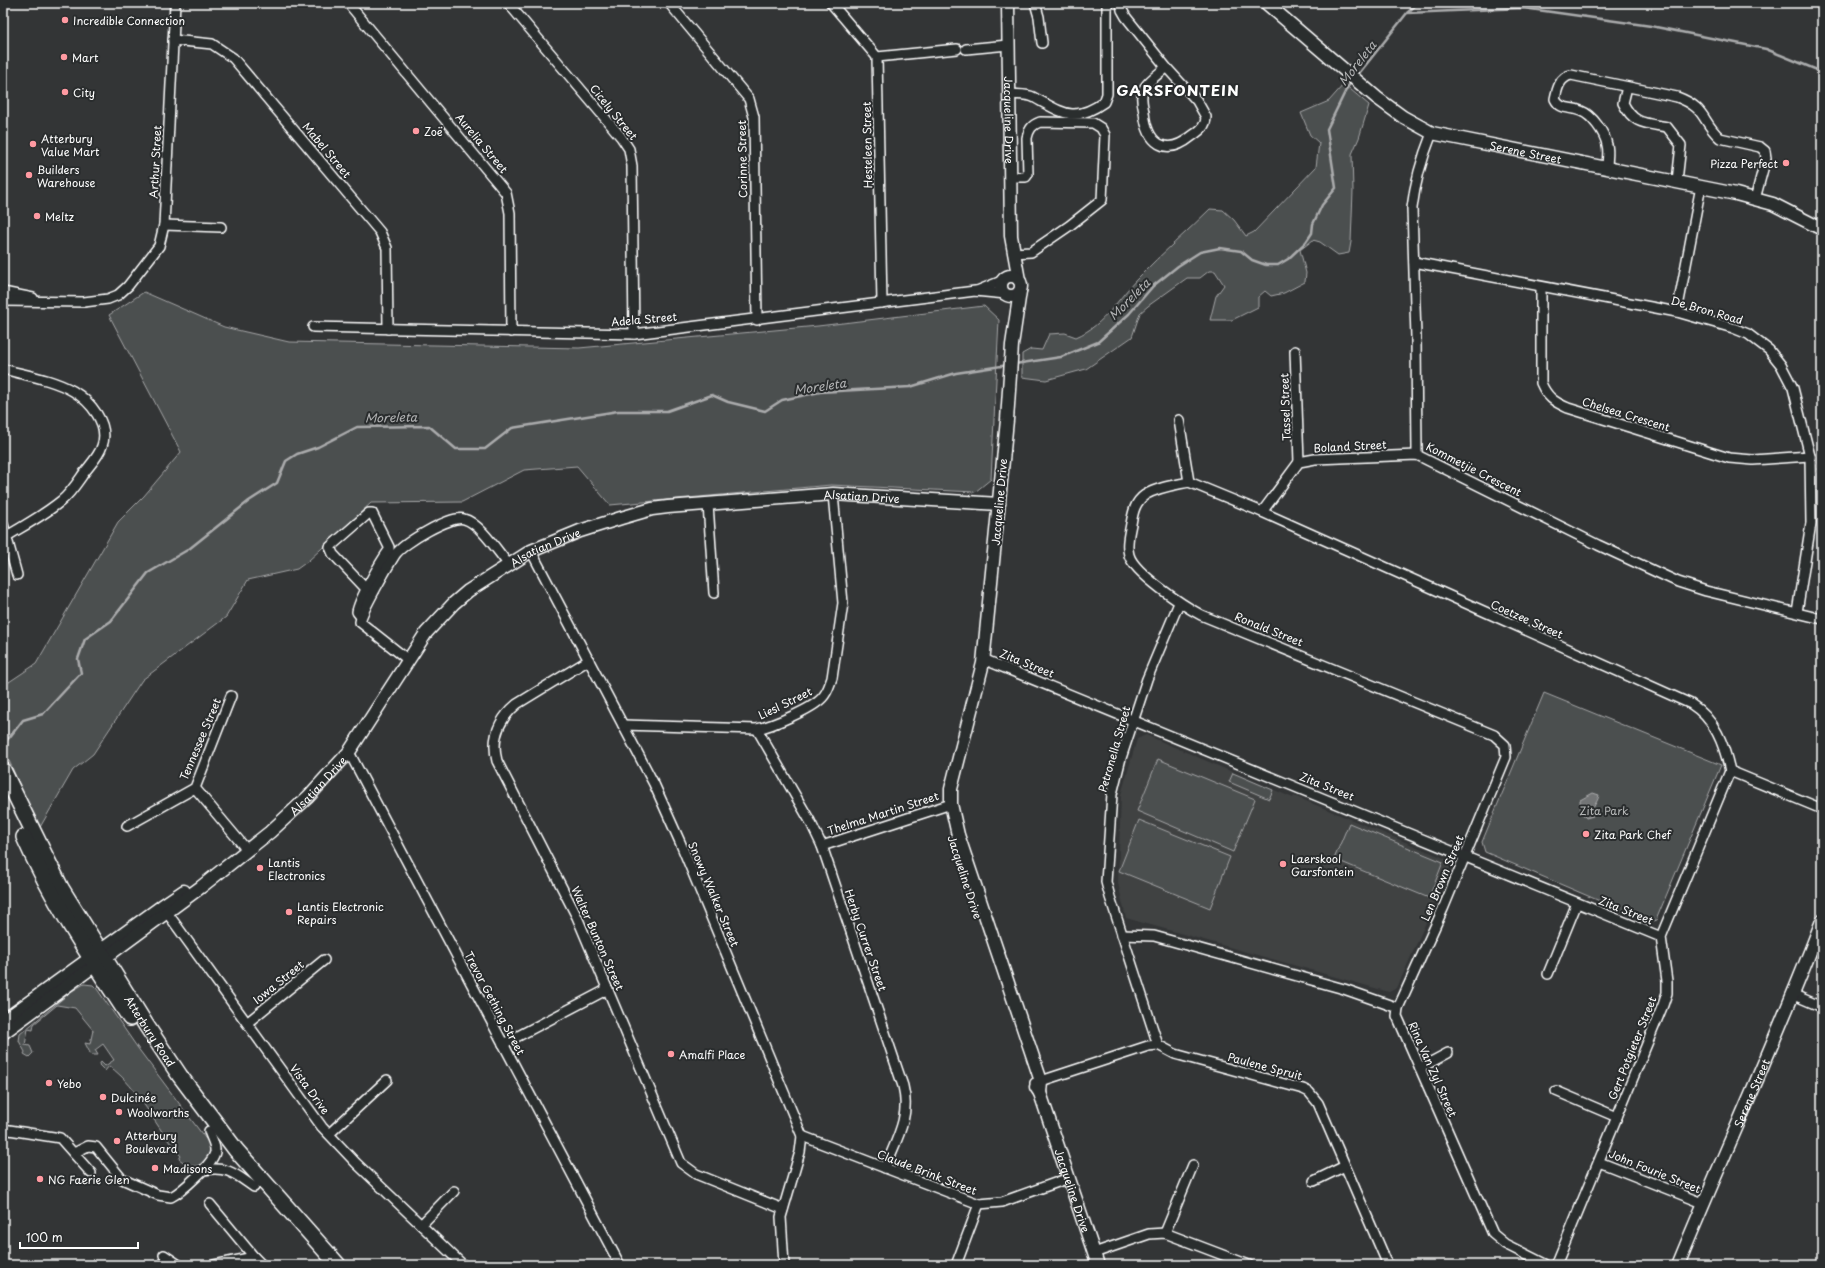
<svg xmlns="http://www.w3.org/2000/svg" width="1825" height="1268" font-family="'Playpen Sans',sans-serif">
  <rect width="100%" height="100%" fill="#333536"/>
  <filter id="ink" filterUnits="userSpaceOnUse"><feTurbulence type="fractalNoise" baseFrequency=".025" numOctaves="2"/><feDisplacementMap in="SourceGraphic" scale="8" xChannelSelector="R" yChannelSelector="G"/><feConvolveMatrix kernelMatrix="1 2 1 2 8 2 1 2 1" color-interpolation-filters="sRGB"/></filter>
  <g filter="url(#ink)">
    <path fill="#404243" d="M 1146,735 L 1293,798 L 1294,796 L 1446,859 L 1450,868 L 1397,988 L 1389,992 L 1126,918 L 1118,883 L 1121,795 L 1137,739 Z"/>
    <g fill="#4c4f50" stroke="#a6a7a8">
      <path d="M 1344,84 L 1369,105 L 1359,138 L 1352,154 L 1353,191 L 1351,242 L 1349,253 L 1338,255 L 1320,242 L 1313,240 L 1300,250 L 1306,273 L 1305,282 L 1284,293 L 1271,296 L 1265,291 L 1258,297 L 1258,307 L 1232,320 L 1210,320 L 1216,296 L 1224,285 L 1215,271 L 1209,271 L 1200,278 L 1187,278 L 1148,306 L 1140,313 L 1132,337 L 1086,369 L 1046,380 L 1022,377 L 1022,354 L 1031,349 L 1042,350 L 1049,334 L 1065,333 L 1076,337 C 1105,325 1118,298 1139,277 C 1162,253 1187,232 1210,209 L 1223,210 L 1234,220 L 1246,236 L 1254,232 L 1316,167 L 1319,143 L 1310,135 L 1301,113 L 1329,101 Z"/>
      <path d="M 144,292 L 224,327 L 289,342 L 579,348 L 818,326 L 984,306 L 999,320 L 991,479 L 975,492 L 831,485 L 610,505 L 577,466 L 524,470 L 462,502 L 371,503 L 308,561 L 297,569 L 248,580 L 226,617 L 142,680 L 93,754 L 73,770 L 39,829 L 3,747 L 3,686 L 36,664 L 118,522 L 144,496 L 181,452 L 109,315 Z"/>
      <path d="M 1544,693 L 1721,765 L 1656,920 L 1649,922 L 1485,852 L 1482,842 Z"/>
      <path d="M 1158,759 L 1255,799 L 1233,852 L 1137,811 Z"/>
      <path d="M 1233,773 L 1273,790 L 1269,799 L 1229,782 Z"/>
      <path d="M 1139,820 L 1230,857 L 1210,908 L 1119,871 Z"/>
      <path d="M 1349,823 L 1443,862 L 1429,898 L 1334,859 Z"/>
      <path d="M 84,984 L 93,985 L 97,989 L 137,1047 L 208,1142 C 213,1154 207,1159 198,1166 L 189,1166 L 179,1159 L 181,1156 C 155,1128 140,1088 109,1066 L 105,1071 L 99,1065 L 101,1062 L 105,1066 L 114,1060 L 103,1044 L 95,1050 L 98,1055 L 91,1055 L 85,1043 L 90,1044 L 93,1030 L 75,1008 L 57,1005 L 34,1024 L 33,1030 L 28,1029 L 25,1045 L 30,1046 L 33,1053 L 29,1057 L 24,1054 L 25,1052 L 19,1041 L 20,1034 L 72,991 Z"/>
    </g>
    <path fill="#737576" stroke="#abacad" d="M 1593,793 L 1599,795 C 1597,805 1592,804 1593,816 L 1586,818 L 1581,812 L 1580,800 Z"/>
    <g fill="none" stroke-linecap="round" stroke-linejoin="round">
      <g stroke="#abacad" stroke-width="2.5">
        <path d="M 1407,13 L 1523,8 L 1651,26 L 1766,49 L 1822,72"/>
        <path d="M 1357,76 L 1407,13 L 1418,3"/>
        <path d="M 1015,364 L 1061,357 L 1098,342 L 1129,314 L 1153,286 L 1178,266 L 1200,252 L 1220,248 L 1241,251 L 1252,260 L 1266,265 L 1278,265 L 1288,259 L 1306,242 L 1312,233 L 1313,224 L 1322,205 L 1336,188 L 1327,129 L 1347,88 L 1352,81"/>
        <path d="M 3,743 L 9,738 L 23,720 L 43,714 L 81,673 L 78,659 L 85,639 L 111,621 L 148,573 L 189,549 L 249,501 L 277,483 L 286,461 L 297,454 L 318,447 L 357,427 L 429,426 L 456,449 L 485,449 L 512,428 L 618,411 L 667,411 L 712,395 L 728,402 L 765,411 L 782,400 L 820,392 L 910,387 L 956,373 L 1008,365"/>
      </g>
      <defs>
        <g id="minor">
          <path d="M 348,3 L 506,193 L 510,213 L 511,332"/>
          <path d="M 508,3 L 621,137 L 629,149 L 632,166 L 634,334"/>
          <path d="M 669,3 L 749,99 L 754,117 L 757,320"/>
          <path d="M 831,3 L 877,57 L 882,303"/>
          <path d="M 1035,3 L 1039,17 L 1042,43"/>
          <path d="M 1121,3 L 1122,10 L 1126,17 L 1166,67 C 1159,74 1146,82 1143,91 C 1140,98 1143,106 1144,112 C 1147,143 1165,158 1192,136 C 1199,131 1206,127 1206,117 L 1197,101 L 1166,67"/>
          <path d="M 173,40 L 212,44 L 233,58 L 380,232 L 387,248 L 388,329"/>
          <path d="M 966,49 L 1008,45"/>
          <path d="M 877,57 L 957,49"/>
          <path d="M 1627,87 L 1623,103 C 1634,125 1645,123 1667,127 L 1681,145 L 1677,181"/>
          <path d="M 1009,94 C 1016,95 1027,94 1033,97 C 1062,112 1073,124 1104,102 L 1107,94 L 1107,3"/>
          <path d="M 1607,167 C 1607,160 1609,152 1607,145 C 1605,133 1592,115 1581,111 C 1570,106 1561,111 1555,99 C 1557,89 1560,77 1571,75 L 1677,97 C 1707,108 1701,121 1720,138 L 1760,147 L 1765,151 L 1766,158 L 1755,199"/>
          <path d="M 1010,177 L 1026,177 L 1028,174 L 1027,138 C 1029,129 1032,125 1040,122 L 1093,123 L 1101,128 L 1105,135 L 1102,200 L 1069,226 L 1031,252 L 1013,253"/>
          <path d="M 164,225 L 221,227"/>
          <path d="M 1414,262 L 1677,312 L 1733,328 L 1748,334 L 1769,350 L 1781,365 L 1793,388 L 1810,456 L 1811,523 L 1797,612"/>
          <path d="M 1541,287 L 1541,383 C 1547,397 1554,402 1568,408 L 1729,458 L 1753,460 L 1810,456"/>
          <path d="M 977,291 L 1004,280"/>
          <path d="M 3,292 L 33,298"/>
          <path d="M 3,301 L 84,302 L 108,299 L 118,295 L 128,286 L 159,246 L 164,225 L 175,3"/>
          <path d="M 1677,312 L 1701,186"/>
          <path d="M 313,327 L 634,334 L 975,291 L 1006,294"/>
          <path d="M 1295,351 L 1299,462"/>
          <path d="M 3,369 C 25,375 52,379 73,391 C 90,401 110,424 102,446 C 99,456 90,465 84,473 C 77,483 70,494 61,501 C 44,515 25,525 7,536"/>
          <path d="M 1179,420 L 1189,482"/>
          <path d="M 1417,455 L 1416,337 L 1412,208 C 1415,181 1422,158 1432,133"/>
          <path d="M 1189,482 C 1175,485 1158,487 1145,495 C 1135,502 1133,512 1131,524 C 1129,534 1126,545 1129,555 C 1134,573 1184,606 1201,615 L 1494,735 L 1505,745 L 1506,757 L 1443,909 L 1398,1008 L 1397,1016 L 1493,1234 L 1505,1244 L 1547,1265"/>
          <path d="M 1189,482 L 1262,512 L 1691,704 C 1715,719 1724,744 1730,771"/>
          <path d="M 708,504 L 714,593"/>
          <path d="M 1262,512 L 1299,462 L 1315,459 L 1417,455 L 1598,545 L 1678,582 L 1706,591 L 1822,619"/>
          <path d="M 3,524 L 17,575"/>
          <path d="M 531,551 L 654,784 L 680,842 L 802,1136 L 800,1152 L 781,1217 L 784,1265"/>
          <path d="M 361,617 L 357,612 C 359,599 381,561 389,550 L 389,547 L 372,513 L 369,513 L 330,547 L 333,554 L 367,590"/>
          <path d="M 407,659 L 360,622 C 362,611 388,566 395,555 C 403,543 451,515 464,519 C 480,523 498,552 509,565"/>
          <path d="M 983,659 L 1661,937"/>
          <path d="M 589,660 L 517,704 C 499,719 491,738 497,761 L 577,917 L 681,1163 L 696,1174 L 783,1209"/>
          <path d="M 623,725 L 757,729 C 772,726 812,709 822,698 C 828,692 829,686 832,678 L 843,603 L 833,494"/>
          <path d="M 757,729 L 810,821 L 822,846 L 903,1086 C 911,1117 896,1140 885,1168"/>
          <path d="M 349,752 L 620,1265"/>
          <path d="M 1730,771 L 1822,809"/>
          <path d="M 195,788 L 247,850"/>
          <path d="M 127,826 L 195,788 L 231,696"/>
          <path d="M 822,846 L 951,804"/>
          <path d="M 163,907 L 322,1127 L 356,1163 L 463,1265"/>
          <path d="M 1122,935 L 1154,936 L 1344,989 L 1398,1008"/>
          <path d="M 1548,974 L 1577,903"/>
          <path d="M 1794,995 L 1822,1007"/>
          <path d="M 247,1023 L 324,960"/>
          <path d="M 503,1044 L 608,989"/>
          <path d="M 1158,1045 L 1110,897 L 1106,882 L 1112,794 L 1121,758 L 1147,679 L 1179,603"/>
          <path d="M 1420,1068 L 1448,1053"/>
          <path d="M 1035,1083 L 1148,1046 L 1158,1045 L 1175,1054 L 1303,1089 L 1309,1092 L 1318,1103 L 1388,1265"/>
          <path d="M 1556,1091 L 1617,1117"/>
          <path d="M 3,1129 L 60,1138 L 91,1173"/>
          <path d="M 329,1134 L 387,1080"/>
          <path d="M 802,1136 L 979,1204 L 1002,1202 L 1069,1178"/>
          <path d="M 74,1153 L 88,1146 L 96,1147 L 122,1179 L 158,1195 L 171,1197 C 181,1192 213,1164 215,1152 C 216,1145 211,1138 209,1131"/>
          <path d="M 1599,1162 L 1703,1203"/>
          <path d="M 204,1170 C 228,1166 235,1174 254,1187"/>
          <path d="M 1314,1181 L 1345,1166"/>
          <path d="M 210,1204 L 254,1257"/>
          <path d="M 421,1225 L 454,1191"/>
          <path d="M 1165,1233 L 1193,1165"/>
          <path d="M 1094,1253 L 1149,1234 L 1165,1233 L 1249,1265"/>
          <path d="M 164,1255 L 179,1265"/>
          <path d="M 214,1265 L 254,1257 L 262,1265"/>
          <path d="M 956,1265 L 979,1204"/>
          <path d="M 1556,1265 L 1663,1005 L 1667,993 L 1667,981 L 1661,937 L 1663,932 L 1730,771"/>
        </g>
        <g id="tertiary">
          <path id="s1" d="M 1008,3 L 1011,236 L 1019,280"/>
          <path id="s2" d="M 1266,3 L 1377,98 L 1403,117 L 1432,133 L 1736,194 L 1773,204 L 1822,229"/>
          <circle cx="1011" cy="286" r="10"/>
          <path d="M 1020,291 L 1012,345 L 1007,420 L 983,663 L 951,789 L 951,804 L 958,835 L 1041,1081 L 1040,1093"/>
          <path d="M 3,1021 L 162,906 L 184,891"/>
          <path id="s3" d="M 3,1033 L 201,887 L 270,832 L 308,797 L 349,752 L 426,633 L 454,603 L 468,591 L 531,551 L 580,531 L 621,518 L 652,509 L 668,507 L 833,494 L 999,504"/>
          <path id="s4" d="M 1036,1087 L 1040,1093 L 1098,1265"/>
          <path id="s5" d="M 1678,1265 C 1725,1150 1778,1037 1822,921"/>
        </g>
        <g id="primary">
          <path id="s6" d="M 3,770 L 61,888 L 146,1025 L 180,1076 L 236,1150 L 338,1265"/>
          <path d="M 24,837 C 52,901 91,959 130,1018"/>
        </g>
      </defs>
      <use href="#minor" stroke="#fff" stroke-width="12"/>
      <use href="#tertiary" stroke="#fff" stroke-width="15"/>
      <use href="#primary" stroke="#fff" stroke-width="18"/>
      <use href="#minor" stroke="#2a2d2e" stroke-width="9"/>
      <use href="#tertiary" stroke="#2a2d2e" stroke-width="12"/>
      <use href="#primary" stroke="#2a2d2e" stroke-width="15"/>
    </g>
  </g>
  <g fill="#ff9aa2" stroke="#2a2d2e" stroke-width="1.5">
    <circle cx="65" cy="20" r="4"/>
    <circle cx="64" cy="57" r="4"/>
    <circle cx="65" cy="92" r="4"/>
    <circle cx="416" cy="131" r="4"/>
    <circle cx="33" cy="144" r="4"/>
    <circle cx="1786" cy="163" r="4"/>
    <circle cx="29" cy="175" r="4"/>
    <circle cx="37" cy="216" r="4"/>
    <circle cx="1586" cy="834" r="4"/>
    <circle cx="1283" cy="864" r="4"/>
    <circle cx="260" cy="868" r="4"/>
    <circle cx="289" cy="912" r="4"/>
    <circle cx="671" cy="1054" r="4"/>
    <circle cx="49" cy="1083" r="4"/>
    <circle cx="103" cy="1097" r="4"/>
    <circle cx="119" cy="1112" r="4"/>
    <circle cx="117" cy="1141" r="4"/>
    <circle cx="155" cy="1168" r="4"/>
    <circle cx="40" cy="1179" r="4"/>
  </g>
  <g text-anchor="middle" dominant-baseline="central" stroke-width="4" stroke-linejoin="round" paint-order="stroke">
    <g font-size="11" fill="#fff" stroke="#2a2d2e" text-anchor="start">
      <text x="73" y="20">Incredible Connection</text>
      <text x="72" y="57">Mart</text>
      <text x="73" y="92">City</text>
      <text x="424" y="131">Zoë</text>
      <text x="41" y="138">Atterbury<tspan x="41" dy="13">Value Mart</tspan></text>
      <text x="1778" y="163" text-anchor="end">Pizza Perfect</text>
      <text x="37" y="169">Builders<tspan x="37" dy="13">Warehouse</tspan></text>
      <text x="45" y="216">Meltz</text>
      <text x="1594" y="834">Zita Park Chef</text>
      <text x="1291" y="858">Laerskool<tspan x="1291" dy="13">Garsfontein</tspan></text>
      <text x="268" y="862">Lantis<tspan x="268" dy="13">Electronics</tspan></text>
      <text x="297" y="906">Lantis Electronic<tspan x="297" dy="13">Repairs</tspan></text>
      <text x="679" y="1054">Amalfi Place</text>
      <text x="57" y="1083">Yebo</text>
      <text x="111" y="1097">Dulcinée</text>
      <text x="127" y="1112">Woolworths</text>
      <text x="125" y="1135">Atterbury<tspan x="125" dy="13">Boulevard</tspan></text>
      <text x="163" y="1168">Madisons</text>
      <text x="48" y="1179">NG Faerie Glen</text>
    </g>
    <g font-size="11" fill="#fff" stroke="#2a2d2e">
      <text transform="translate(614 112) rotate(51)">Cicely Street</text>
      <text stroke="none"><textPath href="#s1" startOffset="117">Jacqueline Drive</textPath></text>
      <text transform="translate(482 143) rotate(50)">Aurelia Street</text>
      <text transform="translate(867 145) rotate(-91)">Hesteleen Street</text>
      <text transform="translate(327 150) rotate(50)">Mabel Street</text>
      <text stroke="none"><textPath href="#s2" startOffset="307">Serene Street</textPath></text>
      <text transform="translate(742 159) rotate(-91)">Corinne Street</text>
      <text transform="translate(155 162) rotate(-87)">Arthur Street</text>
      <text transform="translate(1707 310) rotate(16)">De Bron Road</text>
      <text transform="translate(644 319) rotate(-5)">Adela Street</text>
      <text transform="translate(1285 407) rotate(-92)">Tassel Street</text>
      <text transform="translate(1626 414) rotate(17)">Chelsea Crescent</text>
      <text transform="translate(1350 446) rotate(-3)">Boland Street</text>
      <text transform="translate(1474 469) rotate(27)">Kommetjie Crescent</text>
      <text stroke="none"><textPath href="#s3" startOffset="1061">Alsatian Drive</textPath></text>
      <text transform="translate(999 502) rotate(-85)">Jacqueline Drive</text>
      <text stroke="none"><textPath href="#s3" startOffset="737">Alsatian Drive</textPath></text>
      <text transform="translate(1527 619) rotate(24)">Coetzee Street</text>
      <text transform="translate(1269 629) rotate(22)">Ronald Street</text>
      <text transform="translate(1027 663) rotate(22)">Zita Street</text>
      <text transform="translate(785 703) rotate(-26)">Liesl Street</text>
      <text transform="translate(200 739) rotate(-67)">Tennessee Street</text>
      <text transform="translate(1114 749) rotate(-74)">Petronella Street</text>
      <text stroke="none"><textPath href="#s3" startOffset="401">Alsatian Drive</textPath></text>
      <text transform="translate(1327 786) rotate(22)">Zita Street</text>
      <text transform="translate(883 813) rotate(-18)">Thelma Martin Street</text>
      <text transform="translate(965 877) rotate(72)">Jacqueline Drive</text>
      <text transform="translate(1442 878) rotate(-67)">Len Brown Street</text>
      <text transform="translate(714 894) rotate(67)">Snowy Walker Street</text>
      <text transform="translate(1626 910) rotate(22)">Zita Street</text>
      <text transform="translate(598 938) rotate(66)">Walter Bunton Street</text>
      <text transform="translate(866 940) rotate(71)">Herby Currer Street</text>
      <text transform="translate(278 982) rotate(-39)">Iowa Street</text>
      <text transform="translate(495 1003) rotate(62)">Trevor Gething Street</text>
      <text stroke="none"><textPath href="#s6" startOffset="300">Atterbury Road</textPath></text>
      <text transform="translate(1632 1048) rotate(-68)">Gert Potgieter Street</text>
      <text transform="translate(1265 1066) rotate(15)">Paulene Spruit</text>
      <text transform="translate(1433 1069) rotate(66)">Rina Van Zyl Street</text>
      <text transform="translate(310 1089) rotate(54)">Vista Drive</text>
      <text stroke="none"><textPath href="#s5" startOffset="187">Serene Street</textPath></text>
      <text transform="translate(1655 1171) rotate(22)">John Fourie Street</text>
      <text transform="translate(927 1172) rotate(21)">Claude Brink Street</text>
      <text stroke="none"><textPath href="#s4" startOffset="110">Jacqueline Drive</textPath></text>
    </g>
    <g font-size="11" fill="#b7b9b9" stroke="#2a2d2e">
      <text x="1604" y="810">Zita Park</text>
    </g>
    <g font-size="12" font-style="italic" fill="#b2b3b4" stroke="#2a2d2e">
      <text transform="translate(1357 63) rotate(-52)">Moreleta</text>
      <text transform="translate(1129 299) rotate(-45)">Moreleta</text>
      <text transform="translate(820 386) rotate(-8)">Moreleta</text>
      <text transform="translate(391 417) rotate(-1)">Moreleta</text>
    </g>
    <g font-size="15" font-weight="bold" letter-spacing="1" fill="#fff" stroke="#2a2d2e">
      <text x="1178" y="89">GARSFONTEIN</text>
    </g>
  </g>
  <rect width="1825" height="1268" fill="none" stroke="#2a2d2e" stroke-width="16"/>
  <rect x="8" y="8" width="1809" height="1252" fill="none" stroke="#fff" stroke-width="1.5" filter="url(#ink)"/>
  <path d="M20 1242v6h118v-6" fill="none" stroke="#ffffff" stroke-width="2"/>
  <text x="26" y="1242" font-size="12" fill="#ffffff" stroke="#2a2d2e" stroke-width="3" paint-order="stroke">100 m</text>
</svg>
